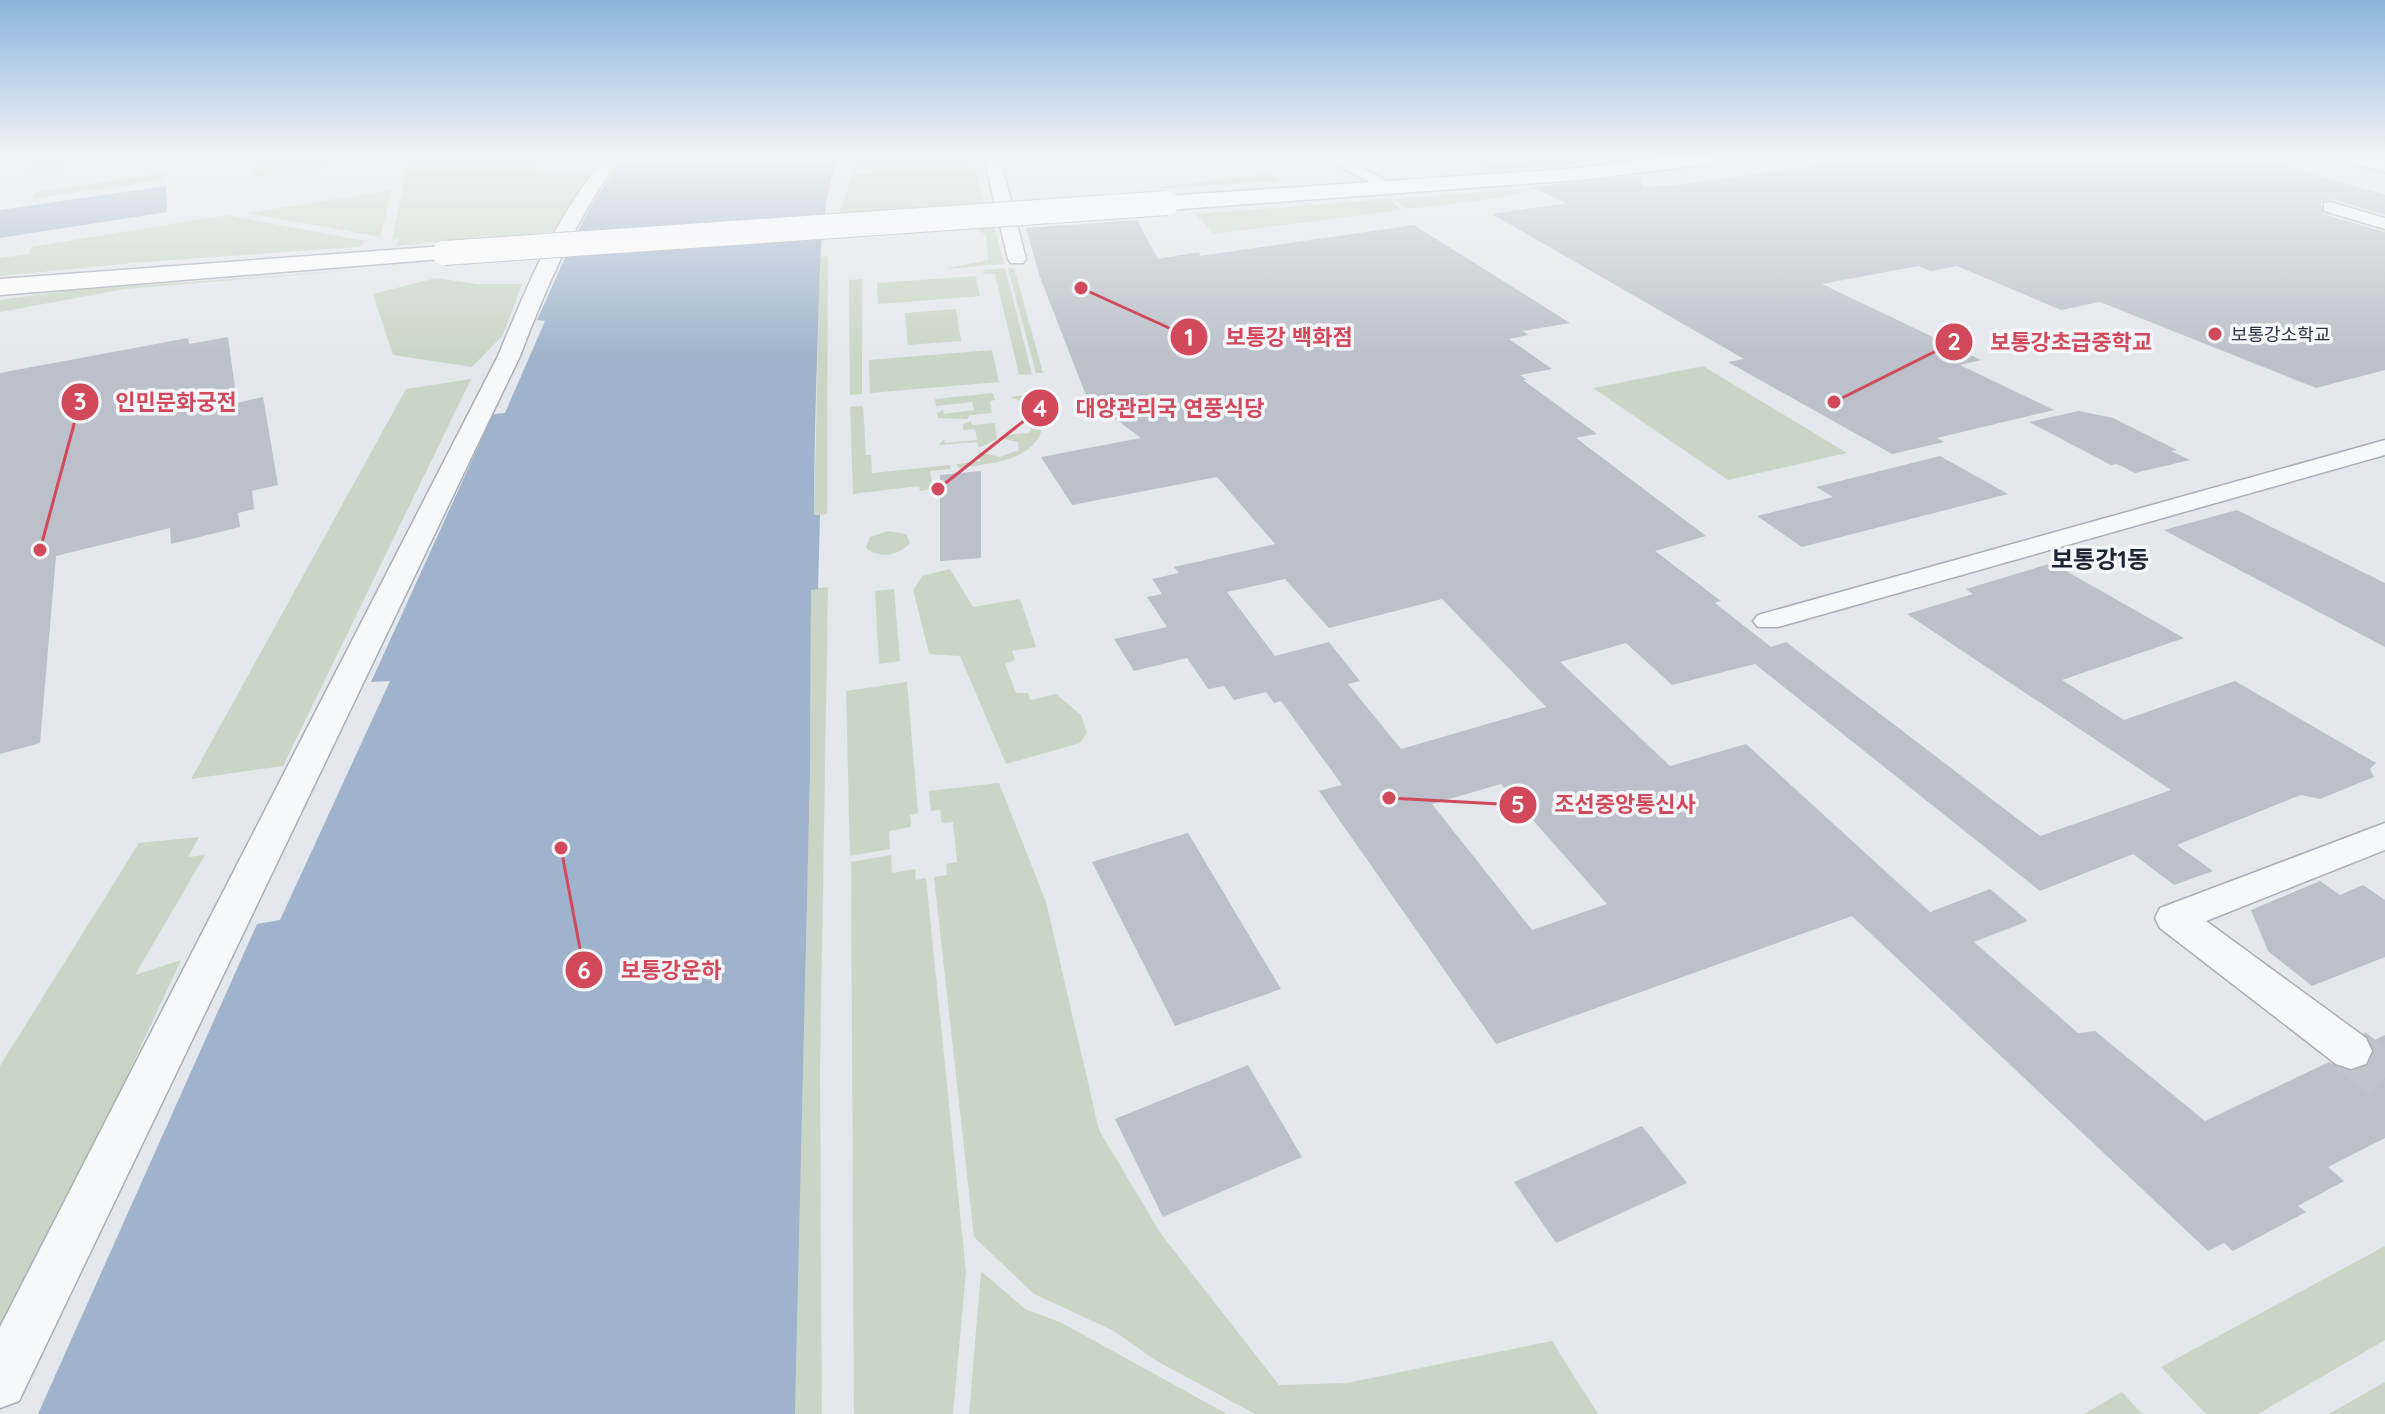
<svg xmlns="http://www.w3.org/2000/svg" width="2385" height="1414" font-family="Quicksand,'Noto Sans KR',sans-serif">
  <rect width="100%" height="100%" fill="#e4e7ec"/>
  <g fill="#c9d6c5">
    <path d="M 29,158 L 138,158 L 28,173 Z"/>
    <path d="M 329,158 L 332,167 L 251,178 L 250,159 Z"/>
    <path d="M 550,158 L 535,173 L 579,171 L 590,176 L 554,232 L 395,246 L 400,239 L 392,240 L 403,187 L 404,159 Z"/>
    <path d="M 856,158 L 973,158 L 985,205 L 838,216 L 853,173 L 865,175 L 875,171 L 867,168 L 853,171 Z"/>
    <path d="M 163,173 L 163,180 L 33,199 L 35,192 Z"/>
    <path d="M 1269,174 L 1281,181 L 1156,189 L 1165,186 Z"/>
    <path d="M 1531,188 C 1520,199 1428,206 1406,209 L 1393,199 Z"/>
    <path d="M 392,190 L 380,237 L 247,213 Z"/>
    <path d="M 1390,199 L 1402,210 L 1214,234 L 1195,214 Z"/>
    <path d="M 226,215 L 365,241 L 359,247 L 143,262 L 0,276 L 0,258 L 29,254 L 31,247 Z"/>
    <path d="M 994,225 L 1004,264 L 945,269 L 988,260 L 986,235 L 975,228 L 861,237 L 861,232 Z"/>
    <path d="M 828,256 L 827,514 L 814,516 L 820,257 Z"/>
    <path d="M 1005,268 L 1032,374 L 1019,375 L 995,274 L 984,274 L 983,270 Z"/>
    <path d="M 1008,268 L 1014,268 L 1043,373 L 1036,373 Z"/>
    <path d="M 358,270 L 125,289 L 0,312 L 0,300 L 73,290 Z"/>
    <path d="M 976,276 L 980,296 L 878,304 L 877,283 Z"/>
    <path d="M 436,278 L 477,284 L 522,284 L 503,335 L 472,367 L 393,355 L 373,294 Z"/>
    <path d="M 862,279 L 862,394 L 850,395 L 849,280 Z"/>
    <path d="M 956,309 L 961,341 L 908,345 L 905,313 Z"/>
    <path d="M 992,350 L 999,382 L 870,393 L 869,360 Z"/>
    <path d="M 1703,366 L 1847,453 L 1728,480 L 1593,388 Z"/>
    <path d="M 471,379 L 283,766 L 191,779 L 406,389 Z"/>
    <path d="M 993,393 L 995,400 L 990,401 L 992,413 L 970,415 L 967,419 L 938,418 L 937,413 L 943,410 L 944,414 L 974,410 L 972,402 L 936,406 L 935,399 Z"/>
    <path d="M 1039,393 C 1059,457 1005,462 958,468 L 957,464 L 980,461 L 978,452 L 1000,457 L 1019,450 L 1018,442 L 1004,439 L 1003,435 L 1029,433 L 1031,429 L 1025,403 L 1010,397 Z"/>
    <path d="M 863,406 L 866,455 L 871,455 L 872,473 L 950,465 L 951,469 L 930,471 L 933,489 L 920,491 L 919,486 L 853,494 L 850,407 Z"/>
    <path d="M 971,421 L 972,425 L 995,423 L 997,439 L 979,448 L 977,442 L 939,445 L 944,439 L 945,443 L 977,440 L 975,429 L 963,430 L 963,424 Z"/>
    <path d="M 888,531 L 906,534 L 910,543 C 899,556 879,559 866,548 L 870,537 Z"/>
    <path d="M 950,569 L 973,607 L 1020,599 L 1036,647 L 1012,651 L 1015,660 L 1005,664 L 1016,693 L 1028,693 L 1030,700 L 1056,694 L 1081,715 L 1087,733 L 1080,743 L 1006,764 L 960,656 L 929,654 L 913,590 L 922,576 Z"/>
    <path d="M 828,587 L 820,1071 L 822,1414 L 795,1414 L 810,776 L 811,589 Z"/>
    <path d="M 894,589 L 900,661 L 879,664 L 875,591 Z"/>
    <path d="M 907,682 L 918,813 L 910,815 L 911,827 L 889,831 L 890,849 L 850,856 L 846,691 Z"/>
    <path d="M 999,783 L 1046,902 L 1099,1130 L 1161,1234 L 1279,1385 L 1347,1383 L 1552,1341 L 1598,1414 L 1255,1414 L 1155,1360 L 1114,1331 L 1034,1294 L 974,1237 L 934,877 L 947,875 L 946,864 L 957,862 L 953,822 L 942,823 L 940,810 L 931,811 L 929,791 Z"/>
    <path d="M 199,837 L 188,857 L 205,855 L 135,975 L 181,960 L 0,1349 L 0,1066 L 139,843 Z"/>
    <path d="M 891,855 L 892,873 L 915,869 L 916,880 L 926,878 L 966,1272 L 953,1414 L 854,1414 L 851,862 Z"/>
    <path d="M 2385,1246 L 2385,1340 L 2258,1414 L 2206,1414 L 2161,1367 Z"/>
    <path d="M 981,1271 L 1025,1309 L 1062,1323 L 1227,1414 L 969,1414 Z"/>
    <path d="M 2385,1382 L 2385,1414 L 2329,1414 Z"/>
    <path d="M 2122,1392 L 2142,1414 L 2084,1414 Z"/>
  </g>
  <g fill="#9fb4cc">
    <path d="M 625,158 L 837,158 C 819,213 820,272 818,329 C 816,391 814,453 814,515 L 820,515 L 818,589 L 811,590 L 810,776 L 795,1414 L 38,1414 L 257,924 L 280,920 L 390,681 L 371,682 L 493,414 L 505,413 L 545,321 L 537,320 C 563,264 585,205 625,158 Z"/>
    <path d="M 166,186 L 167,212 L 0,238 L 0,210 Z"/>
  </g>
  <g fill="#bbc0ca" fill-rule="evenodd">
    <path d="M 1465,158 L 1629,158 L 1494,171 Z"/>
    <path d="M 1873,158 L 2258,158 L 2385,195 L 2385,215 L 2331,199 L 2321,203 L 2323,214 L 2385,232 L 2385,370 L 2316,388 L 2100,302 L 2061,310 L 1957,266 L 1931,271 L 1918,266 L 1822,284 L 1981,360 L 1960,365 L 2054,410 L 1937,438 L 1944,442 L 1892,454 L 1728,362 L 1744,359 L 1492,214 L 1567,203 L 1530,187 L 1641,175 L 1642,187 L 1675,185 Z"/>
    <path d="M 1137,220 L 1158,259 L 1199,252 L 1200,256 L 1414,225 L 1570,323 L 1522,331 L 1529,335 L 1509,339 L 1552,369 L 1520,375 L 1527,380 L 1523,380 L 1597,434 L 1576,438 L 1706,536 L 1655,551 L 1721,601 L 1715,603 L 1771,647 L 1786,642 L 2040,836 L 2171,790 L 1907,614 L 1973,594 L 1966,589 L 2052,563 L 2184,638 L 2062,680 L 2124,720 L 2235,681 L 2376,763 L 2370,769 L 2374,777 L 2320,799 L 2302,795 L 2293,798 L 2177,845 L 2213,871 L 2174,885 L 2133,854 L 2040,891 L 1755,664 L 1672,685 L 1626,643 L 1560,662 L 1670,766 L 1746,744 L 1930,912 L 1990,889 L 2028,921 L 1974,942 L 2078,1033 L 2095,1031 L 2205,1121 L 2329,1062 L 2350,1072 L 2367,1067 L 2375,1052 L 2371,1042 L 2385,1035 L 2385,1138 L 2328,1167 L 2344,1181 L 2298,1206 L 2306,1212 L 2233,1251 L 2224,1243 L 2208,1251 L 1852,916 L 1496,1044 L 1319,791 L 1342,785 L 1281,701 L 1274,703 L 1266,692 L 1234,700 L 1224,686 L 1208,689 L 1187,658 L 1134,671 L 1114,639 L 1167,627 L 1147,597 L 1162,594 L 1152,579 L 1179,573 L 1174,567 L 1275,544 L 1217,477 L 1072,505 L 1041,457 L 1141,438 L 1087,398 L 1040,277 L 1026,228 ZM 1285,579 L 1329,628 L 1442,599 L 1546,707 L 1401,749 L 1348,684 L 1360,681 L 1329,642 L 1275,656 L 1227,592 ZM 1501,784 L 1607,904 L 1532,930 L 1432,804 Z"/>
    <path d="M 228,337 L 237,403 L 263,397 L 278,485 L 252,491 L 254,509 L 238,513 L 240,527 L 171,544 L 170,528 L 56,556 L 40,743 L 0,754 L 0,373 L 188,338 L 189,344 Z"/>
    <path d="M 2079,411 L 2113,418 L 2177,450 L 2171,451 L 2190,460 L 2135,473 L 2117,464 L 2111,465 L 2029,422 Z"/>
    <path d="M 1940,456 L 2008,494 L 1802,547 L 1757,516 L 1833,497 L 1816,487 Z"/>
    <path d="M 981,471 L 981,558 L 940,561 L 940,475 Z"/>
    <path d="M 2237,510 L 2385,583 L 2385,647 L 2164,530 Z"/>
    <path d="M 1188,833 L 1281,989 L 1175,1026 L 1092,862 Z"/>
    <path d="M 2320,881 L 2340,895 L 2363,885 L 2385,900 L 2385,957 L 2312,986 L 2268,951 L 2251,910 Z"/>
    <path d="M 1248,1065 L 1302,1157 L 1163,1217 L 1115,1119 Z"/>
    <path d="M 1642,1126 L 1687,1183 L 1556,1243 L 1514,1182 Z"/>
  </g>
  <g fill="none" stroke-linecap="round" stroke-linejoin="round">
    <path stroke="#bfc3cb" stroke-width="47" stroke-dasharray="47 24" stroke-linecap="butt" d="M 2351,1051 L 2385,1077"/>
    <defs>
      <g id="street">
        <path d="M 605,158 L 620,158 C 575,220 547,285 520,356 L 19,1401 L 0,1408 L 0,1327 L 498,356 C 527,286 555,217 605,158 Z"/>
        <path d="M 984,158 L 1000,158 L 1026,259 L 1023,263 L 1011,263 L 1008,259 Z"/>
        <path d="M 1323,158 L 1343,158 L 1399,187 L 1385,190 Z"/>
        <path d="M 2330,202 L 2385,218 L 2385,229 L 2324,211 L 2324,203 Z"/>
        <path d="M 2385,440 L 2385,455 L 1778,627 L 1758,627 L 1753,621 L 1758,615 Z"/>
        <path d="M 2385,823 L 2385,850 L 2206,921 L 2366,1038 L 2372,1051 L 2366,1064 L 2351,1069 L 2336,1064 L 2160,928 L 2155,918 L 2160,908 Z"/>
      </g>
      <g id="secondary">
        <path d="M 1654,158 L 1719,158 L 1709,164 L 1579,180 L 1167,210 L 1156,203 L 1167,196 L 1579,168 Z"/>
        <path d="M 2346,158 L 2385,159 L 2385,172 L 2349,162 Z"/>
        <path d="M 444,246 L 453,248 L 456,253 L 453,258 L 0,295 L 0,279 Z"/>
      </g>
    </defs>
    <use href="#street" stroke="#a9aeb7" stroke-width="3"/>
    <use href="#secondary" stroke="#a9aeb7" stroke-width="3"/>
    <use href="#street" fill="#f7f8fa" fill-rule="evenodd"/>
    <use href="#secondary" fill="#fff" fill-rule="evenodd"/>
    <defs>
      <path id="secondary-bridge" d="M 444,253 L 1167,203"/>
    </defs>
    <use href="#secondary-bridge" stroke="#a9aeb7" stroke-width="26" stroke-linecap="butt"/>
    <use href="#secondary-bridge" stroke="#fff" stroke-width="24"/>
  </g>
  <linearGradient id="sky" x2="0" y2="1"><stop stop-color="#8bb4dd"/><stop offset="0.44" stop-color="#f3f4f6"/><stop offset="1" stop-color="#f3f4f6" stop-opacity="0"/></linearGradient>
  <rect width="2385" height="356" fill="url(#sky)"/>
  <circle fill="#d1495b" stroke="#f4f6f9" stroke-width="3" cx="2215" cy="334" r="8"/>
  <g text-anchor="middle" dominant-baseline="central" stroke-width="7" stroke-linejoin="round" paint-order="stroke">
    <g font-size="18" fill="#2b3445" stroke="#f4f6f9" text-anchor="start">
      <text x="2231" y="334">보통강소학교</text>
    </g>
    <g font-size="24" font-weight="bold" fill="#1d2536" stroke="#f4f6f9">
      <text x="2100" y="559">보통강1동</text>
    </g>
  </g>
  <path fill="none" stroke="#d1495b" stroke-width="3" d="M1081 288L1189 337M1834 402L1954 342M40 550L80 402M938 489L1040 408M1389 798L1518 805M561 848L584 970"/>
  <g fill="#d1495b" stroke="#f4f6f9" stroke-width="3">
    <circle cx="1081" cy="288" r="8"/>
    <circle cx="1834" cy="402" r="8"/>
    <circle cx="40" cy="550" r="8"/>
    <circle cx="938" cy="489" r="8"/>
    <circle cx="1389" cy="798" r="8"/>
    <circle cx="561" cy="848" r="8"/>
    <circle cx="1189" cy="337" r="20"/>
    <circle cx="1954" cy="342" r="20"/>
    <circle cx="80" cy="402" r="20"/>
    <circle cx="1040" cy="408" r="20"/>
    <circle cx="1518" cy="805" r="20"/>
    <circle cx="584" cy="970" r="20"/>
  </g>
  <g font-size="24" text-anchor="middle" font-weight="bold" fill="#fff">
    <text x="1189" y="346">1</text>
    <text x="1954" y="350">2</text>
    <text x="80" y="410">3</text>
    <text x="1040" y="417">4</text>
    <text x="1518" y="813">5</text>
    <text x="584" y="979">6</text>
  </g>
  <g font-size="22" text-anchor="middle" font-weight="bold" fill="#d1495b" stroke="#f4f6f9" stroke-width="7" stroke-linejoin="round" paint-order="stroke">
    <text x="1289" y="345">보통강 백화점</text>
    <text x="2071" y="350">보통강초급중학교</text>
    <text x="176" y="410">인민문화궁전</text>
    <text x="1170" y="416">대양관리국 연풍식당</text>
    <text x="1625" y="812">조선중앙통신사</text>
    <text x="671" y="978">보통강운하</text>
  </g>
</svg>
